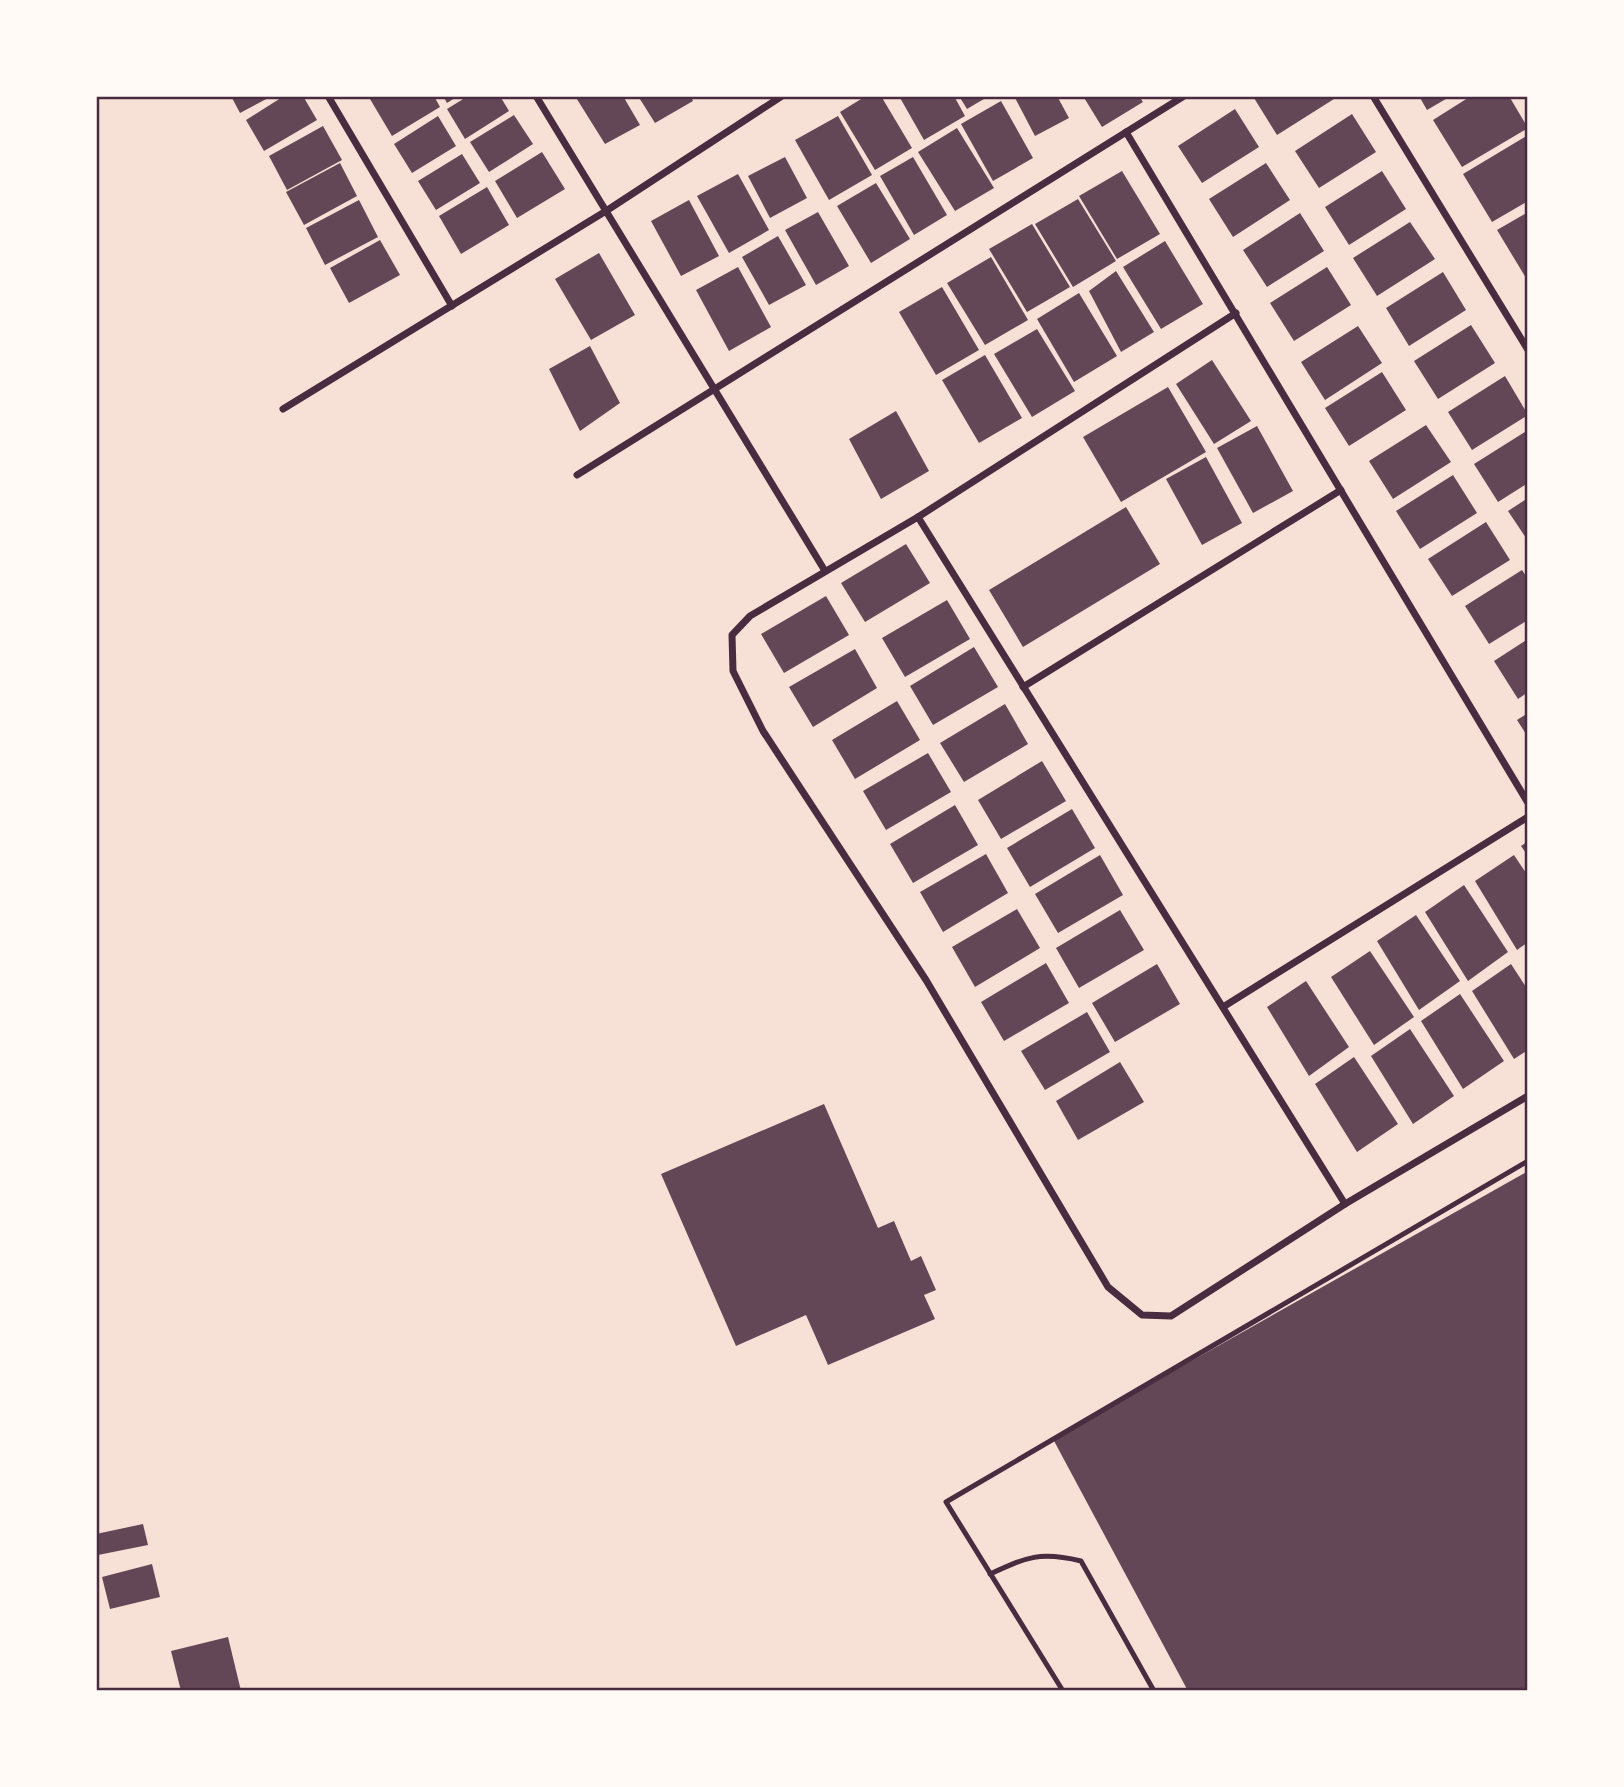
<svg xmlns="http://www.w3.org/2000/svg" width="1624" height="1787" font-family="Ubuntu,sans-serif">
  <rect width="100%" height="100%" fill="#f7e1d7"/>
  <g fill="#644757">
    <path d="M 231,96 L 272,96 L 240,113 Z"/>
    <path d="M 284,96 L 303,96 L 317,120 L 264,151 L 246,120 Z"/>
    <path d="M 375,96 L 434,96 L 440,107 L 392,136 L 370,99 Z"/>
    <path d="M 443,96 L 458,96 L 447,103 Z"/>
    <path d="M 468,96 L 500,96 L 509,111 L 465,139 L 447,109 Z"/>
    <path d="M 575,96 L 623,96 L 640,125 L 605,144 Z"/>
    <path d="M 638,96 L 691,96 L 693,101 L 655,123 Z"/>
    <path d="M 866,96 L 881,96 L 912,148 L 875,170 L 840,112 Z"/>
    <path d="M 899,96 L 954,96 L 965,116 L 924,140 Z"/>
    <path d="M 959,96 L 989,96 L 967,109 Z"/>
    <path d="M 1014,96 L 1057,96 L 1069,118 L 1035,136 Z"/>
    <path d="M 1083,96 L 1139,96 L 1143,102 L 1102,127 Z"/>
    <path d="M 1256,96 L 1333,96 L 1334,99 L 1277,135 L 1254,98 Z"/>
    <path d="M 1419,96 L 1451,96 L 1427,110 Z"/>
    <path d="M 1471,96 L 1509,96 L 1528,128 L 1462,167 L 1433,120 Z"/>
    <path d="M 1001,101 L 1033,158 L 993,181 L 961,124 Z"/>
    <path d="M 1235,109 L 1259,147 L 1202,183 L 1178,146 Z"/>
    <path d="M 1352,114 L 1376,152 L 1319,188 L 1295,151 Z"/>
    <path d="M 514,115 L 533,144 L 489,172 L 470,142 Z"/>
    <path d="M 438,116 L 456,146 L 412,173 L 394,144 Z"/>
    <path d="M 838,116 L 872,175 L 829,200 L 795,140 Z"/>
    <path d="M 323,126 L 342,160 L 287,190 L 269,156 Z"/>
    <path d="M 957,128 L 994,188 L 955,211 L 918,152 Z"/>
    <path d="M 1528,135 L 1528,201 L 1492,222 L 1463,174 Z"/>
    <path d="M 542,152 L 565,189 L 517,218 L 495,181 Z"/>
    <path d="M 462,154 L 480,183 L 436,210 L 418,181 Z"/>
    <path d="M 785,157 L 807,198 L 770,218 L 748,176 Z"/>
    <path d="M 913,157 L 947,215 L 914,235 L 880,176 Z"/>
    <path d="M 340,163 L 357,196 L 304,225 L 286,192 Z"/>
    <path d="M 1266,163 L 1290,200 L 1233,237 L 1209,199 Z"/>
    <path d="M 1122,171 L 1160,234 L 1117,259 L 1079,196 Z"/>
    <path d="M 1382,171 L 1406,209 L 1349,245 L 1325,207 Z"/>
    <path d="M 738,174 L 769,230 L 729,253 L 697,196 Z"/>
    <path d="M 876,183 L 910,239 L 871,263 L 837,206 Z"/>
    <path d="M 487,187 L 509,225 L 461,254 L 439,216 Z"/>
    <path d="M 1078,199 L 1116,261 L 1073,287 L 1035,224 Z"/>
    <path d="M 359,200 L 378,237 L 325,265 L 306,228 Z"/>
    <path d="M 689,200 L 719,256 L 681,276 L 651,221 Z"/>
    <path d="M 818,212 L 849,266 L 816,285 L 785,230 Z"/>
    <path d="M 1528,212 L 1528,277 L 1526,278 L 1497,230 Z"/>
    <path d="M 1300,213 L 1324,251 L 1267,287 L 1243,250 Z"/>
    <path d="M 1410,222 L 1435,259 L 1377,296 L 1353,258 Z"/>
    <path d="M 1032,224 L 1070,287 L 1027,312 L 989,249 Z"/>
    <path d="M 778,236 L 806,285 L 769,305 L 742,257 Z"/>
    <path d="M 380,240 L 400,275 L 349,303 L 330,268 Z"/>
    <path d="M 1165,241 L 1203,304 L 1161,329 L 1123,267 Z"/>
    <path d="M 599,253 L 635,315 L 591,340 L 555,279 Z"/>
    <path d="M 991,257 L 1028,320 L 985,345 L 947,283 Z"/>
    <path d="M 738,267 L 771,327 L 729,351 L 696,290 Z"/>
    <path d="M 1327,267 L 1351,305 L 1294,341 L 1270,303 Z"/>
    <path d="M 1116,271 L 1154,332 L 1121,352 L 1089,291 Z"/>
    <path d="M 1443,272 L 1466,310 L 1409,346 L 1386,308 Z"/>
    <path d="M 942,287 L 979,350 L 936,375 L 899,312 Z"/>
    <path d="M 1079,293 L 1117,356 L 1074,382 L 1037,319 Z"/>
    <path d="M 1471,325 L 1495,363 L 1438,399 L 1414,361 Z"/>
    <path d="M 1358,326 L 1382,363 L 1325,400 L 1301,362 Z"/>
    <path d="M 1037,329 L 1075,391 L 1032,417 L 994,354 Z"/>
    <path d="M 590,346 L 620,403 L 580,431 L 549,369 Z"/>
    <path d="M 985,355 L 1022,418 L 979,443 L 942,380 Z"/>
    <path d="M 1212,360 L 1251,421 L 1214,444 L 1176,384 Z"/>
    <path d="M 1382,372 L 1406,410 L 1349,446 L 1325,408 Z"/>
    <path d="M 1505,376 L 1528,415 L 1472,450 L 1448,412 Z"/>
    <path d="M 1168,387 L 1206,452 L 1121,502 L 1083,437 Z"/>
    <path d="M 896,411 L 929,471 L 881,499 L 849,439 Z"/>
    <path d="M 1426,425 L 1451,462 L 1393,499 L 1369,461 Z"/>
    <path d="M 1257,426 L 1293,491 L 1253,513 L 1217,448 Z"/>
    <path d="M 1528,430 L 1528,483 L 1498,502 L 1474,464 Z"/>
    <path d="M 1206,457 L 1242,523 L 1202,545 L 1166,479 Z"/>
    <path d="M 1453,475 L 1477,513 L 1420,549 L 1396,511 Z"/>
    <path d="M 1528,498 L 1528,541 L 1508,511 Z"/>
    <path d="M 1126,507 L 1160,564 L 1023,647 L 989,590 Z"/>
    <path d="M 1486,522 L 1510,560 L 1452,596 L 1428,559 Z"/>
    <path d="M 906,544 L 930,583 L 865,622 L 841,583 Z"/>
    <path d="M 1522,570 L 1528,579 L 1528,620 L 1489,644 L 1465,606 Z"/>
    <path d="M 826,596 L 849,635 L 784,673 L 761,634 Z"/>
    <path d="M 947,600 L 970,639 L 905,677 L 882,638 Z"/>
    <path d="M 1528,639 L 1528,692 L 1518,699 L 1494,661 Z"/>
    <path d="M 974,647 L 998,687 L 933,725 L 910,686 Z"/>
    <path d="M 855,649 L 877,688 L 813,727 L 789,687 Z"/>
    <path d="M 897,701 L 920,740 L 855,779 L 832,740 Z"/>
    <path d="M 1005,704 L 1028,744 L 964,782 L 940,743 Z"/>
    <path d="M 1528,713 L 1528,737 L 1517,720 Z"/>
    <path d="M 928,753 L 951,792 L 886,830 L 863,791 Z"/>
    <path d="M 1042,761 L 1066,801 L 1001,839 L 978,800 Z"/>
    <path d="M 955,805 L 978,845 L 913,883 L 890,844 Z"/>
    <path d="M 1072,809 L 1095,848 L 1030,887 L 1007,848 Z"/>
    <path d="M 1528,841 L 1528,856 L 1521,846 Z"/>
    <path d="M 986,854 L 1008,893 L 943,932 L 920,892 Z"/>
    <path d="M 1100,855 L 1123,895 L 1058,933 L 1035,894 Z"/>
    <path d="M 1514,855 L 1528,876 L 1528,942 L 1517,950 L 1475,881 Z"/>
    <path d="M 1464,885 L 1508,952 L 1468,981 L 1425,912 Z"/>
    <path d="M 1017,909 L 1040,948 L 975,987 L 952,947 Z"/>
    <path d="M 1120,910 L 1144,950 L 1079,988 L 1056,948 Z"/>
    <path d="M 1416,915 L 1460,981 L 1419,1010 L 1377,941 Z"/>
    <path d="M 1370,951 L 1414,1017 L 1374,1045 L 1331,977 Z"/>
    <path d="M 1046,963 L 1069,1003 L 1004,1041 L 981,1002 Z"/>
    <path d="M 1157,964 L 1180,1004 L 1115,1042 L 1092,1003 Z"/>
    <path d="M 1511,964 L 1528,990 L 1528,1050 L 1514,1059 L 1472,991 Z"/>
    <path d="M 1306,981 L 1349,1047 L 1309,1076 L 1267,1007 Z"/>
    <path d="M 1460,994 L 1504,1061 L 1463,1089 L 1421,1021 Z"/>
    <path d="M 1087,1012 L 1110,1052 L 1045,1090 L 1021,1051 Z"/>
    <path d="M 1410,1029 L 1454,1096 L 1413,1124 L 1371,1056 Z"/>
    <path d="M 1354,1057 L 1398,1124 L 1357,1152 L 1315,1084 Z"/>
    <path d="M 1120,1062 L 1144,1102 L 1078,1140 L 1056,1101 Z"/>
    <path d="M 824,1104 L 878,1228 L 894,1221 L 911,1261 L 921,1256 L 936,1290 L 924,1295 L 935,1319 L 828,1365 L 806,1315 L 736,1346 L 661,1174 Z"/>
    <path d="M 1528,1171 L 1528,1691 L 1188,1691 L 1053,1439 Z"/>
    <path d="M 143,1524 L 148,1545 L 98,1555 L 96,1534 Z"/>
    <path d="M 152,1564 L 160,1597 L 110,1609 L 102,1577 Z"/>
    <path d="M 228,1637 L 241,1691 L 181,1691 L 171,1651 Z"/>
  </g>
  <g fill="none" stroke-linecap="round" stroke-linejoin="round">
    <g stroke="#4a2c40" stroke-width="5">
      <path d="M 990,1574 C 1027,1557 1040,1551 1081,1561 L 1154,1691"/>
      <path d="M 1063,1691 L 946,1502 L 1528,1161"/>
    </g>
    <g stroke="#4a2c40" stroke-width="7">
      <path d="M 328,96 L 452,306"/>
      <path d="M 536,96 L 825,571"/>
      <path d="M 1373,96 L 1528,350"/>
      <path d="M 1126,132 L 1528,803"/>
      <path d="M 1236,313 L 918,517 L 750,616 L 732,635 L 733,671 L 763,731 L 926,980 L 1108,1287 L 1142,1315 L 1171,1316 L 1345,1204 L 1528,1096"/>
      <path d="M 283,409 L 606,211 L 782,96"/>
      <path d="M 577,475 L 1184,96"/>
      <path d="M 918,517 L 1345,1204"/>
      <path d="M 1023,687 L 1341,490"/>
      <path d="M 1223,1007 L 1528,817"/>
    </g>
  </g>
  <rect width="1624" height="1787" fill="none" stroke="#fffaf5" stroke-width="196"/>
  <rect x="98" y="98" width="1428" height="1591" fill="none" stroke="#4a2c40" stroke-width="2.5"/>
</svg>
